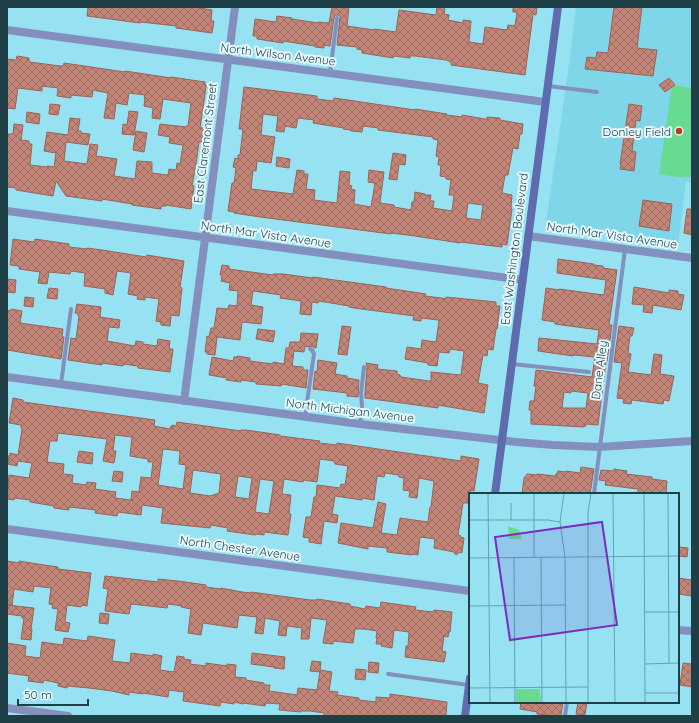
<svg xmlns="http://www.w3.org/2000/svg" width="699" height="723" font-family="Quicksand,sans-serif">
  <defs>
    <pattern id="building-cross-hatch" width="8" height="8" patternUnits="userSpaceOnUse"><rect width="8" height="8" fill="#c28577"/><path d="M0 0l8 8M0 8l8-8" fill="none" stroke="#9d6e63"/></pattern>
  </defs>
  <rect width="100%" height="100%" fill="#96e2f3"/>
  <path fill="#80d6e9" d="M 576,7 L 692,7 L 692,183 L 686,182 L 678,245 L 553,227 L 546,224 L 546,222 L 568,72 Z"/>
  <path fill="#69da92" d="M 672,85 L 692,88 L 692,177 L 677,177 L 659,174 Z"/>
  <g fill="url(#building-cross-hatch)" stroke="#9b6255" fill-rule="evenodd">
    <path d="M 88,7 L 193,7 L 212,10 L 211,21 L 214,21 L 212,33 L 176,28 L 176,26 L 141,22 L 140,23 L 87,16 Z"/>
    <path d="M 332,7 L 349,7 L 347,26 L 374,30 L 374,29 L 396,32 L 399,10 L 436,15 L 437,7 L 445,7 L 444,14 L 449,15 L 448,20 L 463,23 L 463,20 L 471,21 L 469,42 L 483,44 L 485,27 L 507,30 L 508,25 L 515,26 L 517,12 L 513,12 L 513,7 L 537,7 L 536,15 L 533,14 L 525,75 L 451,65 L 451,62 L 446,60 L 415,56 L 410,56 L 410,58 L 394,56 L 393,58 L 362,53 L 362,50 L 357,49 L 357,47 L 337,45 L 340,18 L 340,16 L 338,15 L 335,15 L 334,18 L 330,46 L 324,45 L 324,48 L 315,47 L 315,46 L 283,41 L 283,43 L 257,39 L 257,36 L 253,36 L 255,19 L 276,22 L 277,16 L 292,18 L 292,19 L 318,23 L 318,22 L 329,23 Z"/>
    <path d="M 614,7 L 642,7 L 637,48 L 657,50 L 653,76 L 585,69 L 587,57 L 596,58 L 597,52 L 608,53 Z"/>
    <path d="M 17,56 L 29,58 L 29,61 L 30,62 L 60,66 L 63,66 L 64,63 L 125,72 L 125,71 L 171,78 L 171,77 L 205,82 L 205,85 L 206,85 L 206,87 L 200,128 L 204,128 L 203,142 L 199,142 L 196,164 L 192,186 L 194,186 L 191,209 L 166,205 L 166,206 L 161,206 L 161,209 L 132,205 L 132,204 L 102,199 L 102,201 L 66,196 L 56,181 L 53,196 L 16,190 L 16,188 L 7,187 L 7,134 L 13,134 L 14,124 L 23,125 L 21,140 L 29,141 L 29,144 L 32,144 L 30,165 L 47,167 L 47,166 L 54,167 L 56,153 L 44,151 L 47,132 L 68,135 L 70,118 L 80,119 L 78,131 L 81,131 L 81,133 L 90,134 L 88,145 L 66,142 L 64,161 L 87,164 L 90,144 L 98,145 L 96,156 L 117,159 L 114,176 L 135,179 L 137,161 L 152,162 L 152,173 L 168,175 L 169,169 L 176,170 L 177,163 L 180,164 L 183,145 L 169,143 L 170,137 L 158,135 L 160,124 L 186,127 L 186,126 L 188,126 L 191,103 L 163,99 L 160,119 L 152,118 L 153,108 L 144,106 L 145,98 L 144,98 L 145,95 L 129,93 L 127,105 L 116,103 L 114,119 L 104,118 L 108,93 L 93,90 L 92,97 L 71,95 L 71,98 L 57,96 L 58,88 L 42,86 L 42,91 L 18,88 L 15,109 L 7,108 L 7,59 L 15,60 L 16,60 Z"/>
    <path d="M 669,78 L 675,85 L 665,92 L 659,85 Z"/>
    <path d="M 244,87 L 317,96 L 317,99 L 333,101 L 334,98 L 348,100 L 415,110 L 415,109 L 447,114 L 446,115 L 462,117 L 462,115 L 485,119 L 487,119 L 487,117 L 500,118 L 500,120 L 523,124 L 522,134 L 520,134 L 518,149 L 513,148 L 508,175 L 505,175 L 502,193 L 512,195 L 511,208 L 512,209 L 507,245 L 502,244 L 502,247 L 460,242 L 460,243 L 415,236 L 391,233 L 391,234 L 260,217 L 234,213 L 234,212 L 228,211 L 232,183 L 234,183 L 236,168 L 233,167 L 235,158 L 238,159 L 238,155 L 240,155 L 243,129 L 239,129 ZM 263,114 L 278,116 L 276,131 L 284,132 L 285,126 L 296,128 L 298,118 L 314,120 L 313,123 L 344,128 L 343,129 L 351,130 L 351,131 L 362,132 L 363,126 L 378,128 L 378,130 L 433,137 L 433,139 L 438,140 L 436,156 L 439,157 L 438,165 L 441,165 L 440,176 L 446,177 L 446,179 L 451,180 L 449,195 L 454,195 L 452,211 L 433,208 L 434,202 L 434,201 L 430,201 L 431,195 L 425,195 L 425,194 L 415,192 L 414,202 L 412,202 L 411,210 L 394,207 L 394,205 L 380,203 L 384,172 L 369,170 L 368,182 L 375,183 L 371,207 L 354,204 L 355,190 L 351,189 L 352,186 L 349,185 L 350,172 L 340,171 L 337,203 L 314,200 L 315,190 L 306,189 L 308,174 L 304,174 L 304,171 L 297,170 L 293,194 L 251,189 L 253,170 L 256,171 L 257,161 L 271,163 L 275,137 L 261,135 ZM 468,203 L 483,205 L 481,220 L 466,218 Z"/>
    <path d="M 50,104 L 60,105 L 58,115 L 49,114 Z"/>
    <path d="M 629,104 L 642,106 L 640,121 L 636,120 L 632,151 L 636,152 L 634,171 L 620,169 L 621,165 L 620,164 Z"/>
    <path d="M 129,111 L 138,112 L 134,135 L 122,134 L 123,124 L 127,125 Z"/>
    <path d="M 27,112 L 40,114 L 39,124 L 26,122 Z"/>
    <path d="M 136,131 L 147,133 L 144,152 L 133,150 Z"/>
    <path d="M 393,153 L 406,155 L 405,165 L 399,164 L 397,180 L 389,179 Z"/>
    <path d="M 277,157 L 290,159 L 289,168 L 276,166 Z"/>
    <path d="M 643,200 L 672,204 L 669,231 L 639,226 Z"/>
    <path d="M 687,209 L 692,209 L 692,235 L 684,233 Z"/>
    <path d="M 13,239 L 34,242 L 35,239 L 69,244 L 69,247 L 87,249 L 87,248 L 102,250 L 146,257 L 147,255 L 184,261 L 180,287 L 182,288 L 179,316 L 171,315 L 170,326 L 161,325 L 161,322 L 156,321 L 159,299 L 145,297 L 145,300 L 137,299 L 138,296 L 128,294 L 131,273 L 117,271 L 113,295 L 105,293 L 105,289 L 84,286 L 85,273 L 71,271 L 70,274 L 49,272 L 47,284 L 38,283 L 40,272 L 19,269 L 19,266 L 10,265 Z"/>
    <path d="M 558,259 L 594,264 L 594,265 L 603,266 L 603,268 L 617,270 L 609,325 L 612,325 L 607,361 L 606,361 L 598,425 L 586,424 L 586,426 L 584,426 L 584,427 L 531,424 L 531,410 L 529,410 L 530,401 L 534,401 L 536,386 L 534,386 L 536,370 L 592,377 L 595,357 L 574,355 L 573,356 L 538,351 L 539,338 L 597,344 L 599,330 L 555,324 L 555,322 L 542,320 L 546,288 L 559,290 L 559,289 L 604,295 L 606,280 L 557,273 ZM 571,391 L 588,393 L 586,408 L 562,408 L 564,392 L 571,393 Z"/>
    <path d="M 222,265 L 229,266 L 229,269 L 273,275 L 273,274 L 283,274 L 313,278 L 313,277 L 386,287 L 386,288 L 426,294 L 425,296 L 441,298 L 446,299 L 446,297 L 496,302 L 496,306 L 500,306 L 497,329 L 496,329 L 493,350 L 488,349 L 487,356 L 483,355 L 478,383 L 488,385 L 484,413 L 438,405 L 438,408 L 365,398 L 365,393 L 367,367 L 366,363 L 378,365 L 377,369 L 397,371 L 397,374 L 400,375 L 401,377 L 429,381 L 431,381 L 431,372 L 461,375 L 464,351 L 450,349 L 449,353 L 439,352 L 437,366 L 428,365 L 428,363 L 405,359 L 407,347 L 421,349 L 422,340 L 436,342 L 439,321 L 438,320 L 421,318 L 421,321 L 413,320 L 414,316 L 354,308 L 349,307 L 349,306 L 319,301 L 318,303 L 312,302 L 311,315 L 300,314 L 301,301 L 280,298 L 281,295 L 253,291 L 251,305 L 263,307 L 261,324 L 242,322 L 240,340 L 217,337 L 215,355 L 207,354 L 207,352 L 205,352 L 207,336 L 209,337 L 211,328 L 214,328 L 217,308 L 228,309 L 229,305 L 237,306 L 238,291 L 229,290 L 230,283 L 221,281 L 222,275 L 220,275 Z"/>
    <path d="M 7,279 L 16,280 L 15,293 L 7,292 Z"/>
    <path d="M 634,287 L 669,293 L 669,290 L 678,291 L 678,294 L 684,295 L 681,310 L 653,305 L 652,313 L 643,312 L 644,305 L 632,304 Z"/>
    <path d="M 49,288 L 58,289 L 57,299 L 47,298 Z"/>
    <path d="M 25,297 L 34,298 L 33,307 L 24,306 Z"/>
    <path d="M 77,304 L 101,307 L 100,317 L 120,320 L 119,328 L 109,327 L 107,341 L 135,346 L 136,341 L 143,342 L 143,344 L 157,346 L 158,339 L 170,341 L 169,349 L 173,349 L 170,372 L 138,368 L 138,366 L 123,364 L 123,366 L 102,363 L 102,365 L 68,360 L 71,338 L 76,339 L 79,316 L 78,316 L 78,313 L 75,313 Z"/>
    <path d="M 11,309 L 22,311 L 20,323 L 63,329 L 62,337 L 64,337 L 61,359 L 7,350 L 7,310 L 11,311 Z"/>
    <path d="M 342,326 L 351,327 L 347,355 L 338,354 Z"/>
    <path d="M 619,326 L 634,328 L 632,336 L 630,336 L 628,353 L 631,354 L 628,372 L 651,375 L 654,354 L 662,355 L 660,374 L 674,376 L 669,401 L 664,400 L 663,404 L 632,400 L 631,404 L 623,403 L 624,399 L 617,398 L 622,363 L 614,362 Z"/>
    <path d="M 258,329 L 275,331 L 273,342 L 256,339 Z"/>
    <path d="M 301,333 L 318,334 L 316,348 L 310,346 L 308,347 L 305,346 L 304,352 L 294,351 L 292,366 L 303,367 L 303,370 L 308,370 L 306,388 L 282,384 L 281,386 L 256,384 L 256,382 L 241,380 L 241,382 L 226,380 L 227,378 L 209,375 L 212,357 L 233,361 L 234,357 L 237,357 L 237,356 L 250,358 L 250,361 L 273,364 L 273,362 L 284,364 L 286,348 L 289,348 L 290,342 L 300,342 Z"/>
    <path d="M 318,360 L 337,363 L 335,374 L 347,376 L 347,378 L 359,380 L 358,397 L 347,396 L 347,393 L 313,389 L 315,371 L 317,372 Z"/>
    <path d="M 13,398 L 23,400 L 23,402 L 155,420 L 154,426 L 170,429 L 171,426 L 172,427 L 172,425 L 176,426 L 177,422 L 241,431 L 241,430 L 246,430 L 267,433 L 280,435 L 280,436 L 320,441 L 319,443 L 337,445 L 337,443 L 461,461 L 461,456 L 479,459 L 474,491 L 471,490 L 469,503 L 463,503 L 458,535 L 461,536 L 460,537 L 464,538 L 462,553 L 460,552 L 456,555 L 454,552 L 434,548 L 435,539 L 420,537 L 418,555 L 413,554 L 412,555 L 387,552 L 387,548 L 368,546 L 368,549 L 338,543 L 341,523 L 373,528 L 378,502 L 386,504 L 381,533 L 397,535 L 400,518 L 428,522 L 430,507 L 431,507 L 434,481 L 419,478 L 417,498 L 409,497 L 410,491 L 403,490 L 404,478 L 399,477 L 399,475 L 385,473 L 384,477 L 377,476 L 374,500 L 362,498 L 362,500 L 335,496 L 332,514 L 338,515 L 337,523 L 324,521 L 321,544 L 309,542 L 309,538 L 303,537 L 306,517 L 311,517 L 314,497 L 316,497 L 317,485 L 340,488 L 341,484 L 345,485 L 348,466 L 335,464 L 334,461 L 320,459 L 317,482 L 304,480 L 303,482 L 284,479 L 282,494 L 291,495 L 289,514 L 291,514 L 288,535 L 264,532 L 264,535 L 257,534 L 255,535 L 227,531 L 228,528 L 211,525 L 210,528 L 161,523 L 163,508 L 142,505 L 141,515 L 118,512 L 117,516 L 95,513 L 96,510 L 69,507 L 69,510 L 54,508 L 54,506 L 30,502 L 30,500 L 14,498 L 14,500 L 7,499 L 9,475 L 29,478 L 32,463 L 18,461 L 17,466 L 8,464 L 9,455 L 10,456 L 10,453 L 18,455 L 22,429 L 21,428 L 21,425 L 9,423 ZM 58,433 L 107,439 L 103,461 L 114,463 L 116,451 L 113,451 L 115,435 L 132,437 L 130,455 L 130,456 L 148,459 L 148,462 L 153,462 L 151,478 L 141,477 L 139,492 L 132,491 L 131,500 L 115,498 L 116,492 L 95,489 L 96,483 L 87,482 L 86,485 L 72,483 L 73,475 L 63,474 L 64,464 L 47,462 L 50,441 L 57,441 ZM 163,449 L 180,451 L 179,464 L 186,465 L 183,489 L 158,485 ZM 193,470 L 221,474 L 219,493 L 210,496 L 190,493 ZM 238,476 L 252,478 L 249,499 L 235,497 ZM 260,479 L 274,481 L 269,514 L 255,512 Z"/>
    <path d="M 79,451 L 93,453 L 92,464 L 77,462 Z"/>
    <path d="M 581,467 L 594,469 L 590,494 L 522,494 L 524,478 L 527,474 L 537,475 L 537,474 L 555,476 L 558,471 L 565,472 L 566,471 L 580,473 Z"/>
    <path d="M 614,469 L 627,471 L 626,474 L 652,477 L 652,479 L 667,481 L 666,494 L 638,494 L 638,489 L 605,485 L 606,481 L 599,480 L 601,470 L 614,471 Z"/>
    <path d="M 114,471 L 123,472 L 122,482 L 112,481 Z"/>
    <path d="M 679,547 L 688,548 L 687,557 L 678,556 Z"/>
    <path d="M 7,561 L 19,563 L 19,561 L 44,565 L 58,567 L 58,569 L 91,573 L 87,606 L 82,605 L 81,607 L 67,605 L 65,622 L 70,623 L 68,632 L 55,630 L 58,609 L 52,608 L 53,605 L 49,604 L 51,588 L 34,586 L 33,592 L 14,589 L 12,605 L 7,604 Z"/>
    <path d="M 105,576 L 158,582 L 158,579 L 178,581 L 206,585 L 206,587 L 221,589 L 221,588 L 242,592 L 251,593 L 251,592 L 310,600 L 317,600 L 317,599 L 350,604 L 350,606 L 365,609 L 366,606 L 380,608 L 381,602 L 416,607 L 415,610 L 433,612 L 434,610 L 452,612 L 450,632 L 449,632 L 448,637 L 444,636 L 442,651 L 446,652 L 444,662 L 405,657 L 406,646 L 408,646 L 409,632 L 394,630 L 392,648 L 381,646 L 382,644 L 376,644 L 377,638 L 376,638 L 377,631 L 364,629 L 355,629 L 353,643 L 333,641 L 333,644 L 323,643 L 327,620 L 311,618 L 309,639 L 301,639 L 302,628 L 287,626 L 286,636 L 278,635 L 280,621 L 265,618 L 263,634 L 255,633 L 257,617 L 239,615 L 237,628 L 203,623 L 201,635 L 188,633 L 191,609 L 181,607 L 182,606 L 168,604 L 167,608 L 131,604 L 129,614 L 105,611 L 108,589 L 103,588 Z"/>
    <path d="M 678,578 L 692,580 L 692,596 L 678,594 Z"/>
    <path d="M 7,605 L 34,608 L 31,629 L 32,629 L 31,640 L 21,639 L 24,618 L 22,618 L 22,616 L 7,614 Z"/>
    <path d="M 100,613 L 109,614 L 108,624 L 99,623 Z"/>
    <path d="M 88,636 L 115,640 L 112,661 L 130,663 L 131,653 L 146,655 L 153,656 L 153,654 L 162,656 L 160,670 L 174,672 L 177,656 L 184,657 L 184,659 L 191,660 L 190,664 L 206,666 L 206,663 L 227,666 L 227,664 L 236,665 L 235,677 L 246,678 L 246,680 L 264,683 L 264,685 L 270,685 L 269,691 L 297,695 L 298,688 L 317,690 L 320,672 L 310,671 L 312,661 L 321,662 L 320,670 L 332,672 L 329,691 L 338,692 L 337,695 L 359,698 L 359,700 L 376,702 L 376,697 L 390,698 L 390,694 L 447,702 L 446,716 L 329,716 L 324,715 L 324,713 L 310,711 L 301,711 L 301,712 L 279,710 L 280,704 L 266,703 L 265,706 L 243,703 L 243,704 L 234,702 L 234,704 L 221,702 L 220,706 L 183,701 L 184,692 L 169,690 L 168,697 L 143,693 L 143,694 L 129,692 L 129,695 L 112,691 L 89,688 L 67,686 L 67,688 L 58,686 L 58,683 L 44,680 L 43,683 L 28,681 L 29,676 L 7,673 L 7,643 L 26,646 L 25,656 L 40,658 L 42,642 L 63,645 L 64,638 L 87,641 Z"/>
    <path d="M 252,653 L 285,657 L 284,669 L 274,668 L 274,667 L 251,664 Z"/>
    <path d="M 369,662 L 379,663 L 378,673 L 368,672 Z"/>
    <path d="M 683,663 L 692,664 L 692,687 L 680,685 Z"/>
    <path d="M 356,669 L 366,670 L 365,680 L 355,679 Z"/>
    <path d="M 521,702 L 563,702 L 561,716 L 552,716 L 537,714 L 537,712 L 520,709 Z"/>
    <path d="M 578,702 L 587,702 L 585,715 L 576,714 Z"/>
  </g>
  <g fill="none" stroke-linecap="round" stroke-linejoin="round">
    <g stroke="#838fbd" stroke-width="4">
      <path d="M 330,73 L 337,18"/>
      <path d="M 548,86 L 597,92"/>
      <path d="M 512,364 L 589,372"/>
      <path d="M 61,384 L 71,309"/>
      <path d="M 305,416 L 314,354 L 312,350 L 310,349"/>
      <path d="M 360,424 L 362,407 L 361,393 L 364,367"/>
      <path d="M 594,494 L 625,249"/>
      <path d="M 388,674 L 469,685"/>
      <path d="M 565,716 L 567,702"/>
    </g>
    <g stroke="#838fbd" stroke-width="8">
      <path d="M 7,211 L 523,280"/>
      <path d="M 528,236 L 692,258"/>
      <path d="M 7,377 L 360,424 L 516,442 L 553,445 L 599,447 L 692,441"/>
      <path d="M 184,401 L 235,7"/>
      <path d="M 7,529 L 470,591"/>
      <path d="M 678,630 L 692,631"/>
      <path d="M 7,708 L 68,716"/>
    </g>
    <path stroke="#838fbd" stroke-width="8" d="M 7,30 L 545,102"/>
    <g stroke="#5e6caf" stroke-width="8">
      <path d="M 495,494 L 558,7"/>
      <path d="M 465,716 L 470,678"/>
    </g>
  </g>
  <circle fill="#c3381a" stroke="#e4f9fe" stroke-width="1.5" cx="679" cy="131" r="4"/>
  <g text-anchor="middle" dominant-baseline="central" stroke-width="4" stroke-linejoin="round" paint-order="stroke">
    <g font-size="12" fill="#1f3f46" stroke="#e4f9fe">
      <text transform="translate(278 54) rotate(7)">North Wilson Avenue</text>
      <text transform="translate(205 143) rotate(-83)">East Claremont Street</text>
      <text transform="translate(266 234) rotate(8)">North Mar Vista Avenue</text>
      <text transform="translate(612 235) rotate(8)">North Mar Vista Avenue</text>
      <text transform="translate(514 249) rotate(-83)">East Washington Boulevard</text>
      <text transform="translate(599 370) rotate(-83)">Dane Alley</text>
      <text transform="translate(350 410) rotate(7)">North Michigan Avenue</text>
      <text transform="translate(240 548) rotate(8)">North Chester Avenue</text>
    </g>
    <g font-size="12" fill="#1f3f46" stroke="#e4f9fe" text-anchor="end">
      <text x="671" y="131">Donley Field</text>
    </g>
  </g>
  <g transform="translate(469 493)">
    <rect width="210" height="210" fill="#96e2f3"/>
    <path d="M 47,196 L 71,196 L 72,210 L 47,210 Z" fill="#69da92"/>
    <path d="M 39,33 L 50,37 L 53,46 L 40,46 Z" fill="#69da92"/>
    <path fill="none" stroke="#66a1ae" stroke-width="1" d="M 19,0 L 21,210M 65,0 L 65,64M 95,0 L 91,29 L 96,64 L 97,210M 144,0 L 146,210M 175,0 L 176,210M 199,0 L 200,171M 42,10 L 42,27M 0,27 L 79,27 L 91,29M 0,65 L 210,63M 45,65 L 46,210M 72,65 L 73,210M 0,113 L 96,112M 176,119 L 210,119M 176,171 L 210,170M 0,195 L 119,194M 176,200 L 210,200M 119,210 L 119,20 L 122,0"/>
    <path fill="#7b2cbf" fill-opacity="0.15" stroke="#7b2cbf" stroke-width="2" d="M 133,29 L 148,132 L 41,147 L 26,44 Z"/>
    <rect width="210" height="210" fill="none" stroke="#1f3f46" stroke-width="2"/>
  </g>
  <rect width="699" height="723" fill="none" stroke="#1f3f46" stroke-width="16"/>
  <path d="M18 699v6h70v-6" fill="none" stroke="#1f3f46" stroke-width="2"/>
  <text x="24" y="699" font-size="12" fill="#1f3f46" stroke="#e4f9fe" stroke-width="3" paint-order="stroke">50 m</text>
</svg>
